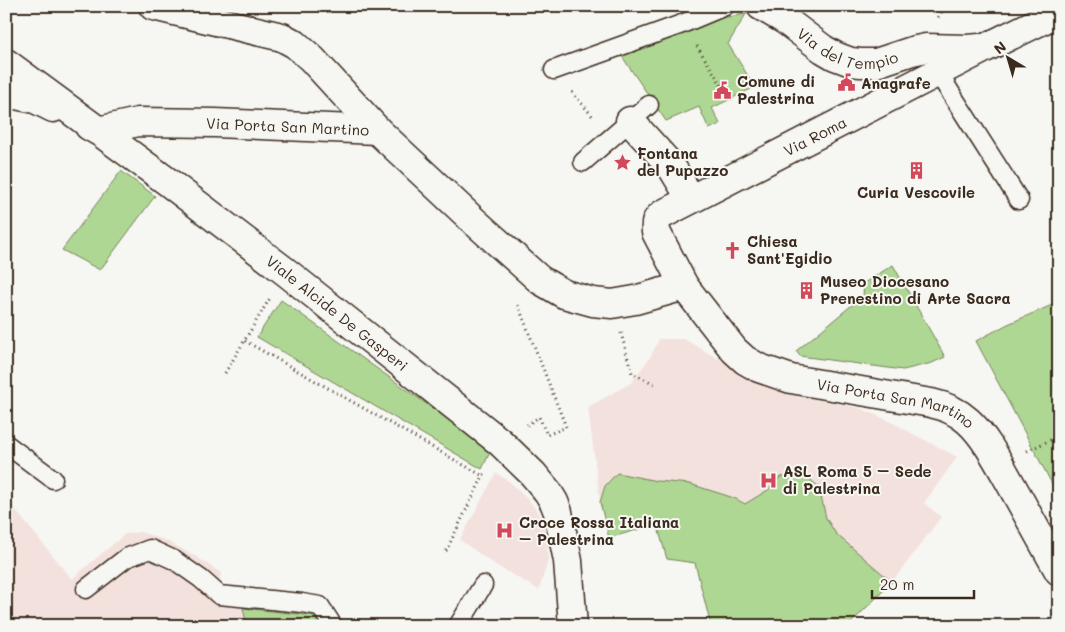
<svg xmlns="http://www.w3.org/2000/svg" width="1065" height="632" font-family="Mali,sans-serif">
  <rect width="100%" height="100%" fill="#f6f6f2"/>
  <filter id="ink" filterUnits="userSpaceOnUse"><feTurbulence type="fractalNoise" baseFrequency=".02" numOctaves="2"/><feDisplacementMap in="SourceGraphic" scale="10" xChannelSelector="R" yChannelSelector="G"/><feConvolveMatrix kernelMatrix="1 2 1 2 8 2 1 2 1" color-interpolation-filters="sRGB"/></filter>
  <g filter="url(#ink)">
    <g fill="#f3e1dd">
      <path d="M 659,339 L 684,339 L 722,361 L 797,396 L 860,408 L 887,420 L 957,457 L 924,503 L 941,517 L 892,582 L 848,626 L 711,626 L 695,563 L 667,559 L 657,524 L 609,538 L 600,501 L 588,407 L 631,383 L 651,356 Z"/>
      <path d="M 496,473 L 510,482 L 529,501 L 538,512 L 543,524 L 547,537 L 548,560 L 539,590 L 494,564 L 460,540 Z"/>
      <path d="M 6,499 L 72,579 L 125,534 L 140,532 L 165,540 L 195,556 L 221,573 L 216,604 L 231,607 L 318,616 L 316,626 L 6,626 Z"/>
    </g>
    <g fill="#afd794" stroke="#758059">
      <path d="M 746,14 L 728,44 L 755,87 L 712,108 L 720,124 L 709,129 L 699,107 L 666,121 L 619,52 L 715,19 Z"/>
      <path d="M 121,171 L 155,196 L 100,270 L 62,250 Z"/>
      <path d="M 893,265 L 945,357 L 932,363 L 903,370 L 800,356 L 796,351 L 863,296 L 864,283 Z"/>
      <path d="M 281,300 L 491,450 L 482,469 L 257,337 Z"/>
      <path d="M 1059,302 L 1059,497 L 976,341 L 1008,324 Z"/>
      <path d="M 617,473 L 657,481 L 690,484 L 734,498 L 745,504 L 768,490 L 780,477 L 805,475 L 819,487 L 826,518 L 836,534 L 892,582 L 848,626 L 711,626 L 695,563 L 667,559 L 657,524 L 609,538 L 600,502 L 605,486 Z"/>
      <path d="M 243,608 L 318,616 L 316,626 L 247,626 Z"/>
    </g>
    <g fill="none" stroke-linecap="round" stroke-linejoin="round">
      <defs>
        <g id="lane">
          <path d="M 554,70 L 682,24 L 725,6"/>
          <path d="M 938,73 L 1019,200"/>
          <path d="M 583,162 L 649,105"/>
          <path d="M 6,444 L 53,479"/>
          <path d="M 86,589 L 126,558 L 150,549 L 174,560 L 201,579 L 219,595 L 302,603 L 320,606 L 333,626"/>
          <path d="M 458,626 L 483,585"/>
        </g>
        <g id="street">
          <path d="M 153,6 L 282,37 L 295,44 L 312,59 L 377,130 L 475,222 L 540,280 L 564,294 L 593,302 L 612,304 L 635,300 L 684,286"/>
          <path id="s1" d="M 761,6 L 785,20 L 823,49 L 835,56 L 851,62 L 861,63 L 876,63 L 912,51 L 926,48 L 967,49 L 980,48"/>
          <path id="s2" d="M 1059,12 L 985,48 L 663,214 C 656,219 655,223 656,232 L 684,286 L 734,350 L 745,360 L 759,368 L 791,379 L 931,403 C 945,406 957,411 968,421 C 986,437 1001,467 1013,488 C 1028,515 1043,543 1059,571"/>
          <path id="s3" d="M 6,63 L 168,182 L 286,272 L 500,442 L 533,474 L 548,492 L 554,502 L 558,512 L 568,561 L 573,626"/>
          <path d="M 6,93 L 35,99 L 53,108"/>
          <path d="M 630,121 L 671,166 L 691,199"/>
          <path id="s4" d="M 89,126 L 98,131 L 138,122 L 215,123 L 377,130"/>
        </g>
      </defs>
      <use href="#lane" stroke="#3b2a1e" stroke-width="21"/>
      <use href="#street" stroke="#3b2a1e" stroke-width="31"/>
      <g stroke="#3b2a1e" stroke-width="3" stroke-dasharray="1 4" stroke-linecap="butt">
        <path d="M 938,17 L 946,6"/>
        <path d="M 697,46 L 730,99"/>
        <path d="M 572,92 L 594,118"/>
        <path d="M 518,305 L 566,427 L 547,435 L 539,417 L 527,425"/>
        <path d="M 621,333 L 632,373 L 655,384"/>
        <path d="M 245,341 L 483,476 L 485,473"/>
        <path d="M 225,373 L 270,298"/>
        <path d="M 1027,451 L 1059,436"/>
        <path d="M 446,551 L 483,476"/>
      </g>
      <use href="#lane" stroke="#f6f6f2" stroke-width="18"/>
      <use href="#street" stroke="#f6f6f2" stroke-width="28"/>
    </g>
  </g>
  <defs>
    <symbol id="civic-bare" viewBox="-9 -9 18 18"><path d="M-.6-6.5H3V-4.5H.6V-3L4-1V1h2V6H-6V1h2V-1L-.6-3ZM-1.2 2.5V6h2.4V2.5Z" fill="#d1495b" stroke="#f6f6f2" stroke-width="2.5" paint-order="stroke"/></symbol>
    <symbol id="sight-bare" viewBox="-9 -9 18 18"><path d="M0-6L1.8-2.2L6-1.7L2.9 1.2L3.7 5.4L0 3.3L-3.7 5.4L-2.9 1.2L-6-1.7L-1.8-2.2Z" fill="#d1495b" stroke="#f6f6f2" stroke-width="2.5" paint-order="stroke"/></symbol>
    <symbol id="building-bare" viewBox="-9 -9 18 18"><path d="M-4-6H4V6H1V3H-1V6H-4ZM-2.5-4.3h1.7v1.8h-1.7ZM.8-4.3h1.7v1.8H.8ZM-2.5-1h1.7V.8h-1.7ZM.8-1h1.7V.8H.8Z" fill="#d1495b" stroke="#f6f6f2" stroke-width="2.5" paint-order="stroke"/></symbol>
    <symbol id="church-bare" viewBox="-9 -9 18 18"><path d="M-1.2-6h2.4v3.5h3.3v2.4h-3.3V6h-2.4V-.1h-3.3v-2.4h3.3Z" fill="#d1495b" stroke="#f6f6f2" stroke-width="2.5" paint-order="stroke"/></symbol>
    <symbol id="hospital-bare" viewBox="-9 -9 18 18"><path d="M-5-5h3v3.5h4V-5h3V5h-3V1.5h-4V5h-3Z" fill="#d1495b" stroke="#f6f6f2" stroke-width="2.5" paint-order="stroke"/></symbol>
  </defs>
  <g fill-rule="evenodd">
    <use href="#civic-bare" x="834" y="70" width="25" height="25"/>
    <use href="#civic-bare" x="710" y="78" width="25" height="25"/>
    <use href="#sight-bare" x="610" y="150" width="25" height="25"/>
    <use href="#building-bare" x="904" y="158" width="25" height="25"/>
    <use href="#church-bare" x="720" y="238" width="25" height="25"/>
    <use href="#building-bare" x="794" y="278" width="25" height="25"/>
    <use href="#hospital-bare" x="756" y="468" width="25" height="25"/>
    <use href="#hospital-bare" x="492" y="518" width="25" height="25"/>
  </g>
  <g text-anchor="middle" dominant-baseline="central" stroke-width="4" stroke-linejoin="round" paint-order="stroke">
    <g font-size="15" fill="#3b2a1e" stroke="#f6f6f2">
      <text stroke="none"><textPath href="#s1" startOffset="100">Via del Tempio</textPath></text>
      <text stroke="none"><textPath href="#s4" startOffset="201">Via Porta San Martino</textPath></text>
      <text transform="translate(815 136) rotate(-27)">Via Roma</text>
      <text stroke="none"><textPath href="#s3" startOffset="415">Viale Alcide De Gasperi</textPath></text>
      <text stroke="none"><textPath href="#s2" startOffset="780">Via Porta San Martino</textPath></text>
    </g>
    <g font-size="15" font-weight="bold" fill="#3b2a1e" stroke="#f6f6f2" text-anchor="start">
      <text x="737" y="81">Comune di<tspan x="737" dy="17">Palestrina</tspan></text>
      <text x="861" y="83">Anagrafe</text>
      <text x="637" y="153">Fontana<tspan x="637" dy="17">del Pupazzo</tspan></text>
      <text x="916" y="192" text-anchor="middle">Curia Vescovile</text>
      <text x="747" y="241">Chiesa<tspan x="747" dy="17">Sant'Egidio</tspan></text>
      <text x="820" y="281">Museo Diocesano<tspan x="820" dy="17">Prenestino di Arte Sacra</tspan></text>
      <text x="783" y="471">ASL Roma 5 – Sede<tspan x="783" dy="17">di Palestrina</tspan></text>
      <text x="519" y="522">Croce Rossa Italiana<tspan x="519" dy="17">– Palestrina</tspan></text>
    </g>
  </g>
  <rect width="1065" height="632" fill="none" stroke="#f6f6f2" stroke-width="25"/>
  <rect x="12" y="12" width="1040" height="607" fill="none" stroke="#3b2a1e" stroke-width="2" filter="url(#ink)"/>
  <g transform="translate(1008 58) rotate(322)" stroke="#f6f6f2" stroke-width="4" paint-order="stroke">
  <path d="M0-4L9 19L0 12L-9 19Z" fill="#3b2a1e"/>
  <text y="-8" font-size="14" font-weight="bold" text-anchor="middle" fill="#3b2a1e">N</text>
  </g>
  <path d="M872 590v8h102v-8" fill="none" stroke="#3b2a1e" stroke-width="2.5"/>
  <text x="880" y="590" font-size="15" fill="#3b2a1e" stroke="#f6f6f2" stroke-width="4" paint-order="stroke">20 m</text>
</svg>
